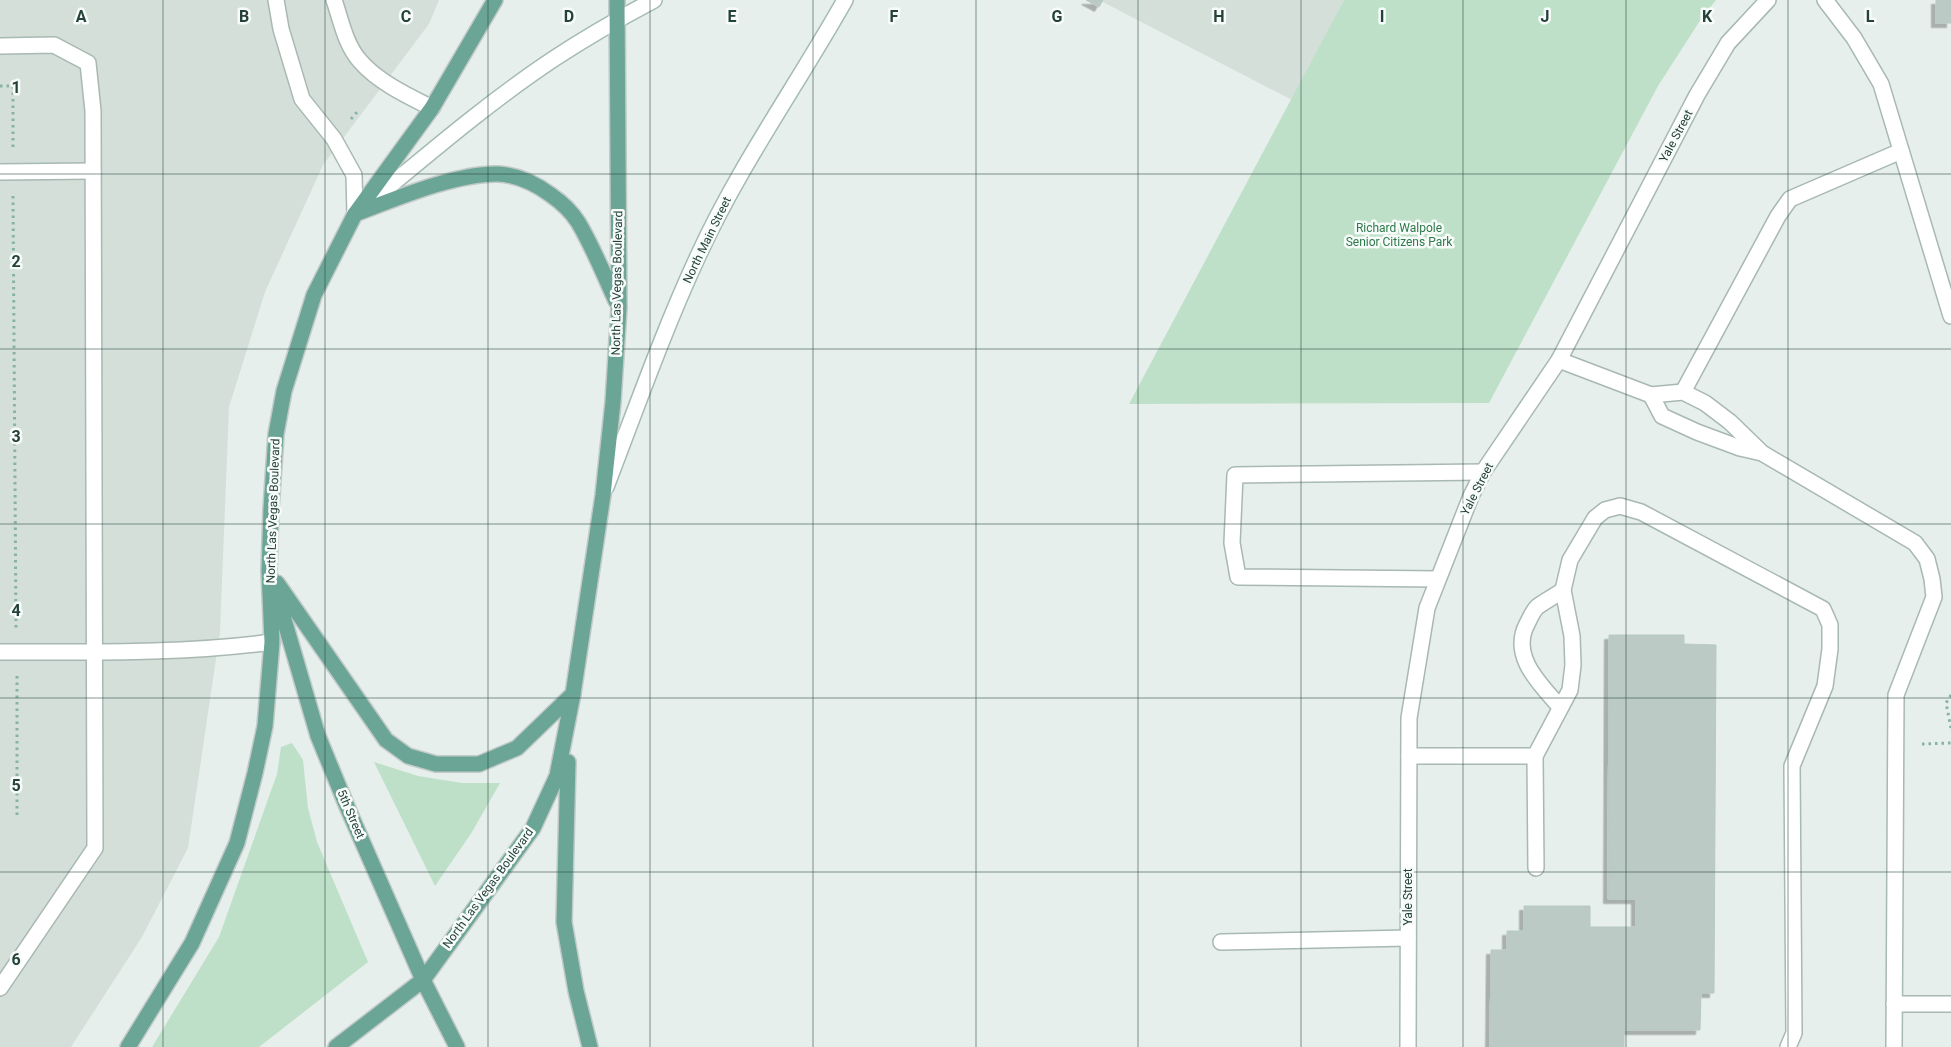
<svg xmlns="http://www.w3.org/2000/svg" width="1951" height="1047" font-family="Roboto,sans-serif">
  <defs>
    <filter id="shadow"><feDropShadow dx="-4.5" dy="4.5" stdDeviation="0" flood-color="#0004"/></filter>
  </defs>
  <rect width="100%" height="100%" fill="#e6efeb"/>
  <g fill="#d4dfda">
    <path d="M 0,0 L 439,0 L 429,24 L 323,165 L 265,292 L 229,407 L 220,632 L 188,848 L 142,937 L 71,1047 L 0,1047 Z"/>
    <path d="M 1099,0 L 1344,0 L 1292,100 Z"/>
  </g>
  <g fill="#bfe0c8">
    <path d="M 1344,0 L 1716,0 L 1701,19 L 1658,86 L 1489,403 L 1129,404 Z"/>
    <path d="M 292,743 L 303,760 L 308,808 L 317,842 L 368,962 L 259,1047 L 152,1047 L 219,937 L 277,774 L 281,747 Z"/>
    <path d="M 374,762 L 418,776 L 462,783 L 500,783 L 472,832 L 435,886 Z"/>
  </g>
  <g fill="#bbcac4" stroke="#b8c9c2" filter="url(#shadow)">
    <path d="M 1086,0 L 1103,0 L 1099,7 Z"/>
    <rect x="1936" y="0" width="15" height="23"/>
    <path d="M 1609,635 L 1684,635 L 1684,644 L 1716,645 L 1714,993 L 1701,993 L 1700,1030 L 1624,1030 L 1624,1047 L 1490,1047 L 1491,950 L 1507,950 L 1507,931 L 1524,931 L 1524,906 L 1590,906 L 1590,927 L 1636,927 L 1636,899 L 1608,899 Z"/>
  </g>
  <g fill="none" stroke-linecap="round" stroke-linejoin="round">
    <defs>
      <g id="lane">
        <path d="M 276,0 L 281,29 L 302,99 L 334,139 L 354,175 L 355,214"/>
        <path d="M 334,0 C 341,20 345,44 360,61 C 378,82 408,96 432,108"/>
        <path d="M 1825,0 L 1854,38 L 1881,84 L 1951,316"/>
        <path d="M 0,46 L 54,45 L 88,63 L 93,111 L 95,848 L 0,988"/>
        <path d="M 0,172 L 93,171"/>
        <path d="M 1559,360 L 1651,395 L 1683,392 L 1705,403 L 1730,422 L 1762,453 L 1915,543 L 1927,559 L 1932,579 L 1934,597 L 1896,695 L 1894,1047"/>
        <path d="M 1683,392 L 1778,216 L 1790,199 L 1901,151"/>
        <path d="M 1651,395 L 1662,416 L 1697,432 L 1740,448 L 1762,453"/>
        <path d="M 1438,579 L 1238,577 L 1232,543 L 1235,475 L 1483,472"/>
        <path d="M 0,652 C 90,652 182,654 272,642"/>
        <path d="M 1560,707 C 1540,684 1510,656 1527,624 C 1530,618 1533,611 1537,607 C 1545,601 1555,596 1563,590"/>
        <path d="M 1409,756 L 1535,756 L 1536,868"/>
        <path d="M 1535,756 L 1570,690 L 1573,665 L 1572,636 L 1563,590 L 1570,560 L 1595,518 L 1605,510 L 1620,506 L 1641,512 L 1823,609 L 1830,625 L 1830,649 L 1825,686 L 1792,766 L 1794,1033 L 1788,1047"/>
        <path d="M 1221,942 L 1408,938"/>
        <path d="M 1894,1004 L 1951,1004"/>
      </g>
      <path id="street" d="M 1408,1047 L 1409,718 L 1427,608 L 1471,496 L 1483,472 L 1559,360 L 1697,95 L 1728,43 L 1768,0"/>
      <g id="secondary">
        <path d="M 363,208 C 425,157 487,103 555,58 C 587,37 620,18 654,0"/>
        <path d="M 606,487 C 636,409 664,329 699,254 C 740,165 797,85 845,0"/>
      </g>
      <g id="primary">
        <path d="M 355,214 C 395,199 456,173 498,174 C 518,175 536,184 551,195 C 561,202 571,211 578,222 C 593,247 604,275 616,301"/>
        <path d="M 277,583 L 386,740 L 408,756 L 436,764 L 479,764 L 517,748 L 573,694"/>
        <path d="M 276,592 L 318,736 L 348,809 L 423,980 L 457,1047"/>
        <path d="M 568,762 L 564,922 L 576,991 L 590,1047"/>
        <path d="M 128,1047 L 192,943 L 237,843 L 255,773 L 265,726 L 272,642 L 269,571 L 271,509 L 276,434 L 284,391 L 314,295 L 355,214 L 432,108 L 495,0"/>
        <path d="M 336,1047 L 423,980 L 533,828 L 557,776 L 573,694 L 603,495 L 613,402 L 619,308 L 617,0"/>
      </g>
    </defs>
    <use href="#lane" stroke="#a8b8b2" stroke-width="18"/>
    <use href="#street" stroke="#a8b8b2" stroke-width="18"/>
    <use href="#secondary" stroke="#a4bbb3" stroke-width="18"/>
    <use href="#primary" stroke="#c2cac8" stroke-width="18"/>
    <g stroke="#86b3a5" stroke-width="3" stroke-dasharray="2.5 4" stroke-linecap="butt">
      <path d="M 0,86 L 13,86 L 13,148"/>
      <path d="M 351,119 L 358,111"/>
      <path d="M 13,196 L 16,628"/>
      <path d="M 17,676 L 17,819"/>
      <path d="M 1951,695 L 1946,703 L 1951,728"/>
      <path d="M 1922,744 L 1951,743"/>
    </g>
    <use href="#lane" stroke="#fff" stroke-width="15"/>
    <use href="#street" stroke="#fff" stroke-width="15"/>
    <use href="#secondary" stroke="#fff" stroke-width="15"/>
    <use href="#primary" stroke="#6aa596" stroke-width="15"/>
  </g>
  <path fill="none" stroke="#24423a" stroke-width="1" stroke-opacity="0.55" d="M 163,0 L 163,1047M 325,0 L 325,1047M 488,0 L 488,1047M 650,0 L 650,1047M 813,0 L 813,1047M 976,0 L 976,1047M 1138,0 L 1138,1047M 1301,0 L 1301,1047M 1463,0 L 1463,1047M 1626,0 L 1626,1047M 1788,0 L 1788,1047M 0,174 L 1951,174M 0,349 L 1951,349M 0,524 L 1951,524M 0,698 L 1951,698M 0,872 L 1951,872"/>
  <g text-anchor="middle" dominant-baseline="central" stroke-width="5" stroke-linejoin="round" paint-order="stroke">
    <g font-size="12" fill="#24423a" stroke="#f7fbf9">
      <text transform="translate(1676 136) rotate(-62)">Yale Street</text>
      <text transform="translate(707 240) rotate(-64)">North Main Street</text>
      <text transform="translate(617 283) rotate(-89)">North Las Vegas Boulevard</text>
      <text transform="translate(1477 489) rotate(-63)">Yale Street</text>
      <text transform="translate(273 511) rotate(-88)">North Las Vegas Boulevard</text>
      <text transform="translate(351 814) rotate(67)">5th Street</text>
      <text transform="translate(488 888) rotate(-54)">North Las Vegas Boulevard</text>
      <text transform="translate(1408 897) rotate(-90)">Yale Street</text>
    </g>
    <g font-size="12" fill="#2d7a4b" stroke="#f7fbf9">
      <text x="1399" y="228">Richard Walpole<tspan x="1399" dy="14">Senior Citizens Park</tspan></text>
    </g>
  </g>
  <g font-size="16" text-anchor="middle" font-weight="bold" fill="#24423a" stroke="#f7fbf9" stroke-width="5" stroke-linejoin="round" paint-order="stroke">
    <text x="81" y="22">A</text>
    <text x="244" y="22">B</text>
    <text x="406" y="22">C</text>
    <text x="569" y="22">D</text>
    <text x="732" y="22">E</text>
    <text x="894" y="22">F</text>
    <text x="1057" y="22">G</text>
    <text x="1219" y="22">H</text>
    <text x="1382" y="22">I</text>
    <text x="1545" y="22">J</text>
    <text x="1707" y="22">K</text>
    <text x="1870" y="22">L</text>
    <text x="16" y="93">1</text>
    <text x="16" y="267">2</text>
    <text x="16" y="442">3</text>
    <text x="16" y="616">4</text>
    <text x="16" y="791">5</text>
    <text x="16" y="965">6</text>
  </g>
</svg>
